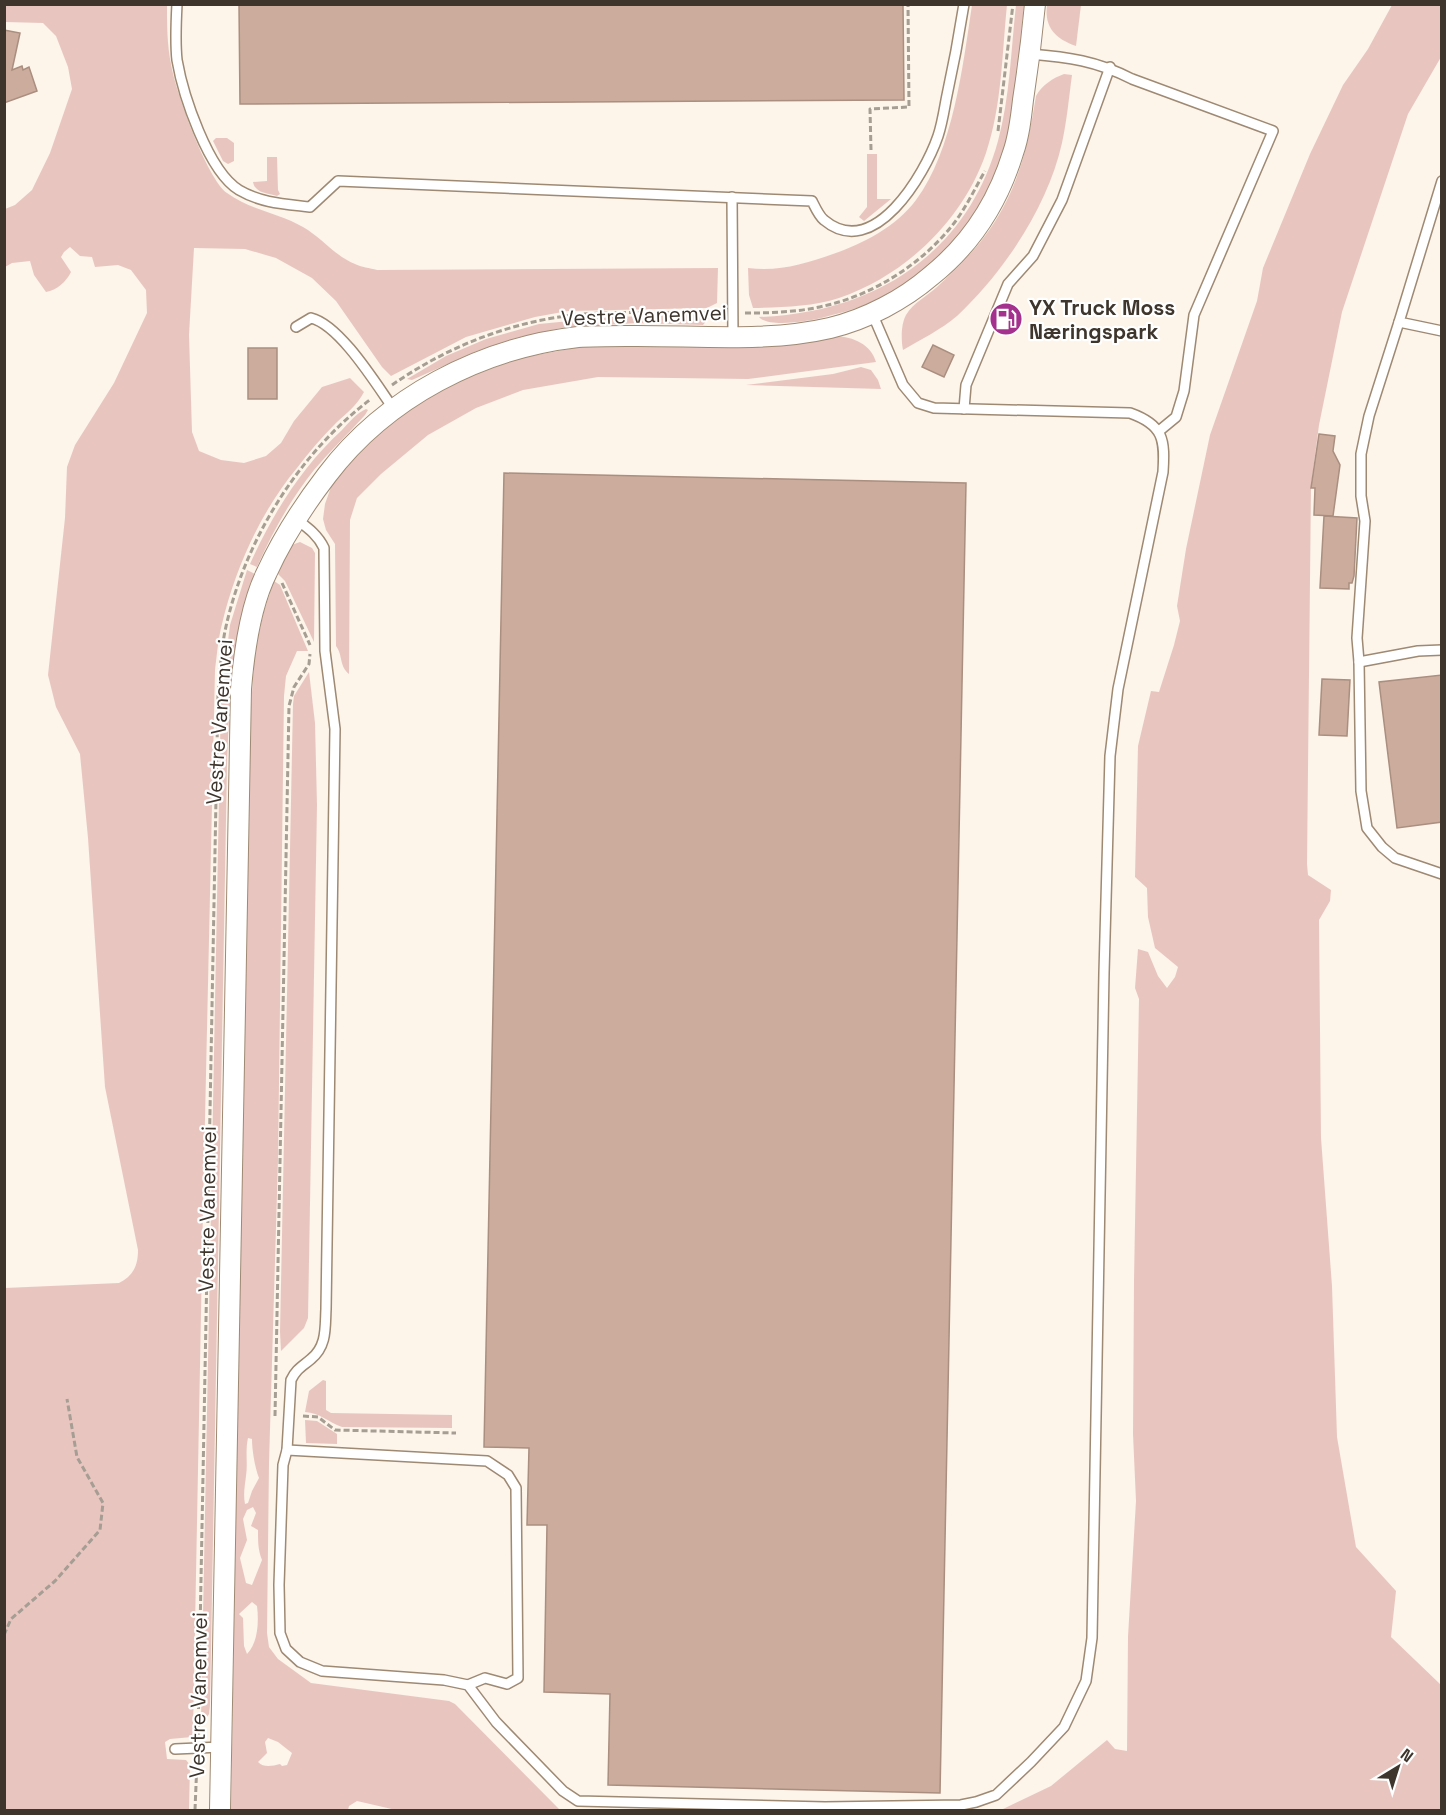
<svg xmlns="http://www.w3.org/2000/svg" width="1446" height="1815" font-family="'Space Grotesk',sans-serif">
  <rect width="100%" height="100%" fill="#fdf4ea"/>
  <g fill="#e8c6bf" fill-rule="evenodd">
    <path d="M 167,4 C 167,24 167,44 171,64 C 175,90 207,179 227,193 C 250,210 279,213 303,227 C 321,237 335,256 355,264 C 361,267 370,268 377,270 L 718,268 L 717,303 L 707,308 L 568,311 L 535,317 L 466,337 L 391,376 L 382,367 L 336,301 L 312,278 L 276,258 L 245,249 L 194,248 L 189,335 L 192,432 L 199,451 L 221,460 L 244,463 L 266,456 L 281,443 L 294,421 L 322,387 L 350,378 L 364,392 C 357,405 347,413 336,423 C 322,437 309,452 297,468 C 261,511 235,569 222,624 C 218,639 217,655 215,670 L 203,1209 L 193,1732 L 192,1737 L 170,1739 L 165,1742 L 167,1759 L 186,1760 L 190,1765 L 189,1810 L 5,1810 L 5,1288 L 119,1283 C 133,1276 138,1266 138,1250 L 105,1087 L 88,838 L 80,754 L 56,707 L 48,675 L 65,518 L 67,467 L 75,445 L 114,383 L 147,313 L 146,290 L 131,270 L 118,265 L 95,267 L 92,257 L 80,256 L 70,247 L 64,252 L 61,257 L 71,272 C 66,282 57,290 46,292 L 34,275 L 30,261 L 12,263 L 5,267 L 5,209 L 15,205 L 32,190 L 50,153 L 72,89 L 68,67 L 56,36 L 43,23 L 5,22 L 5,5 Z"/>
    <path d="M 972,5 L 1007,5 C 1002,53 1002,106 986,153 C 963,220 906,275 839,298 C 812,307 781,307 753,308 L 749,295 L 748,268 C 778,272 805,264 833,254 C 864,243 896,227 916,200 C 953,151 963,65 972,5 Z"/>
    <path d="M 1016,5 L 1024,5 C 1019,52 1018,104 1004,150 C 985,211 939,269 881,298 C 863,307 844,312 825,317 C 811,321 768,328 759,317 C 874,313 967,254 998,141 C 1010,97 1011,49 1016,5 Z"/>
    <path d="M 1047,5 L 1081,5 L 1076,46 C 1056,39 1044,28 1047,5 Z"/>
    <path d="M 1392,5 L 1441,5 L 1441,57 L 1408,114 L 1342,312 L 1319,425 L 1311,486 L 1307,864 L 1308,875 L 1331,890 L 1330,901 L 1319,920 L 1321,1138 L 1332,1286 L 1337,1437 L 1356,1547 L 1396,1591 L 1391,1637 L 1440,1684 L 1441,1810 L 1001,1810 L 1051,1786 L 1107,1740 L 1115,1749 L 1127,1751 L 1128,1637 L 1136,1501 L 1133,1434 L 1134,1281 L 1139,999 L 1135,988 L 1138,949 L 1148,952 L 1158,976 L 1167,988 L 1175,977 L 1178,967 L 1155,948 L 1148,917 L 1147,888 L 1135,877 L 1138,746 L 1151,691 L 1159,692 L 1174,645 L 1180,621 L 1177,606 L 1186,549 L 1210,435 L 1257,301 L 1263,268 L 1310,154 L 1343,85 L 1368,49 Z"/>
    <path d="M 1064,74 L 1072,75 C 1069,97 1067,120 1062,143 C 1048,206 1004,272 957,316 C 942,329 920,340 903,350 C 901,340 901,324 906,315 C 913,303 927,296 937,287 C 956,269 975,251 990,229 C 1019,187 1028,145 1036,96 C 1042,85 1053,78 1064,74 Z"/>
    <path d="M 216,138 L 227,138 L 234,143 L 234,161 L 228,164 L 223,161 L 213,141 Z"/>
    <path d="M 867,154 L 877,154 L 877,199 L 891,199 L 864,221 L 859,217 L 867,207 Z"/>
    <path d="M 267,157 L 277,157 L 278,190 L 280,194 L 277,196 C 267,193 255,193 253,182 L 267,181 Z"/>
    <path d="M 694,315 L 708,316 L 709,318 L 703,325 L 636,323 L 561,328 L 516,338 L 477,351 L 412,380 L 407,379 L 446,356 L 486,339 L 539,324 L 611,317 Z"/>
    <path d="M 836,336 C 853,337 871,344 876,362 L 748,379 L 598,377 L 523,390 L 476,408 L 428,435 L 381,474 L 357,498 L 350,520 L 349,674 C 339,666 343,655 336,646 L 335,544 L 326,530 L 323,519 L 325,504 L 331,487 L 342,469 L 377,434 L 421,402 L 463,379 L 520,358 L 580,347 Z"/>
    <path d="M 861,367 L 871,370 L 878,380 L 881,389 L 746,385 L 833,374 Z"/>
    <path d="M 366,409 L 368,410 L 365,415 C 348,434 330,451 314,470 C 290,500 272,533 257,567 L 250,564 C 273,513 301,468 342,430 C 349,422 357,413 366,409 Z"/>
    <path d="M 300,542 L 312,548 L 315,553 L 314,642 L 285,581 L 277,573 L 289,546 Z"/>
    <path d="M 247,570 L 255,574 C 230,635 230,699 227,765 L 210,1705 L 209,1714 L 203,1723 L 201,1719 L 221,696 L 230,625 Z"/>
    <path d="M 274,581 L 280,585 L 308,651 L 297,651 L 286,676 L 284,696 L 278,1160 L 269,1463 L 267,1633 L 269,1647 L 278,1659 L 311,1683 L 449,1701 L 455,1704 L 560,1810 L 396,1810 L 357,1801 L 349,1806 L 348,1810 L 231,1810 L 249,733 L 255,651 L 264,611 ZM 248,1438 L 252,1439 C 252,1450 255,1468 259,1478 L 252,1491 L 248,1503 L 245,1504 C 243,1494 245,1485 246,1476 C 248,1463 245,1451 248,1438 ZM 253,1507 L 256,1513 L 251,1526 L 258,1530 C 258,1542 258,1550 262,1560 L 252,1585 L 246,1583 L 240,1558 L 247,1540 L 243,1519 L 247,1510 ZM 252,1602 L 257,1606 C 259,1622 258,1643 247,1654 L 244,1646 L 243,1618 L 239,1614 ZM 268,1738 L 278,1742 L 292,1753 L 287,1765 L 282,1766 L 280,1764 C 272,1766 264,1768 258,1762 L 267,1753 L 265,1742 Z"/>
    <path d="M 309,672 L 315,723 L 317,805 L 308,1318 L 304,1328 L 281,1351 L 280,1332 L 293,704 L 294,696 Z"/>
    <path d="M 323,1380 L 326,1381 L 326,1410 L 331,1413 L 452,1415 L 452,1428 L 342,1427 C 328,1422 320,1413 305,1412 L 309,1391 Z"/>
    <path d="M 305,1420 L 317,1421 L 337,1434 L 337,1444 L 306,1443 Z"/>
  </g>
  <g fill="#ccad9d" stroke="#aa8e7f" stroke-width="1.5">
    <path d="M 239,4 L 903,4 L 904,100 L 240,104 Z"/>
    <path d="M 4,30 L 20,33 L 12,70 L 22,66 L 23,70 L 29,67 L 37,91 L 4,103 Z"/>
    <path d="M 933,345 L 954,355 L 944,377 L 922,367 Z"/>
    <rect x="248" y="348" width="29" height="51"/>
    <path d="M 1319,434 L 1335,436 L 1333,451 L 1340,465 L 1333,516 L 1314,515 L 1315,488 L 1311,488 Z"/>
    <path d="M 504,473 L 966,483 L 940,1793 L 608,1785 L 610,1694 L 544,1692 L 547,1525 L 527,1525 L 529,1448 L 484,1447 Z"/>
    <path d="M 1324,516 L 1357,518 L 1354,576 L 1352,583 L 1349,583 L 1349,589 L 1320,588 Z"/>
    <path d="M 1442,675 L 1442,822 L 1397,828 L 1379,682 Z"/>
    <path d="M 1322,679 L 1350,680 L 1347,736 L 1319,735 Z"/>
  </g>
  <g fill="none" stroke-linecap="round" stroke-linejoin="round">
    <defs>
      <g id="lane">
        <path d="M 177,4 C 176,23 175,42 177,60 C 183,95 208,171 239,190 C 261,203 285,204 310,207 L 338,181 L 812,201 C 815,207 819,216 824,220 C 874,262 925,174 938,136 C 942,124 944,111 946,100 C 953,68 959,36 964,4"/>
        <path d="M 1030,54 C 1068,57 1097,61 1132,79 L 1273,131 L 1194,315 L 1184,391 L 1176,417 L 1159,431"/>
        <path d="M 1442,181 L 1399,322 L 1442,331"/>
        <path d="M 732,197 L 733,336"/>
        <path d="M 1399,322 L 1369,416 L 1361,454 L 1361,496 L 1365,521 L 1357,638 L 1359,662 L 1361,791 L 1367,828 L 1382,847 L 1395,858 L 1442,874"/>
        <path d="M 296,327 L 311,318 C 340,325 376,384 393,408"/>
        <path d="M 964,409 L 966,385 L 1008,284 L 1033,256 L 1062,200 L 1110,67"/>
        <path d="M 296,519 C 308,528 318,535 324,548 L 325,651 L 335,729 L 326,1309 C 325,1328 327,1346 311,1359 C 303,1366 296,1369 291,1380 L 287,1450 L 283,1465 L 279,1585 L 280,1633 L 286,1649 L 300,1662 L 322,1671 L 444,1680 L 468,1685 L 496,1722 L 563,1791 L 578,1801 L 825,1807 L 961,1805 L 976,1802 L 996,1795 L 1031,1762 L 1064,1727 L 1086,1681 L 1092,1638 L 1104,973 L 1110,756 L 1118,689 L 1163,472 C 1165,440 1164,425 1130,413 L 934,408 L 918,403 L 903,385 L 872,313"/>
        <path d="M 1359,662 L 1418,651 L 1442,650"/>
        <path d="M 287,1450 L 487,1461 L 508,1475 L 516,1488 L 518,1678 L 507,1684 L 485,1678 L 468,1685"/>
        <path d="M 175,1749 L 221,1747"/>
      </g>
      <path id="street" d="M 220,1810 L 241,689 C 244,652 251,604 267,572 C 283,537 304,505 327,475 C 386,397 481,348 578,337 C 594,336 611,336 626,336 C 693,335 766,343 830,328 C 867,319 903,300 931,276 C 971,244 998,202 1013,153 C 1019,136 1021,118 1023,100 C 1028,68 1032,36 1035,4"/>
    </defs>
    <use href="#lane" stroke="#9e8973" stroke-width="12"/>
    <use href="#street" stroke="#9e8973" stroke-width="22"/>
    <g stroke="#a69d93" stroke-width="3" stroke-dasharray="6 3" stroke-linecap="butt">
      <path d="M 998,131 L 1013,4"/>
      <path d="M 871,150 L 870,109 L 909,107 L 908,4"/>
      <path d="M 745,313 C 773,313 801,312 828,305 C 874,294 921,264 951,227 C 965,210 974,190 985,171"/>
      <path d="M 392,385 C 454,342 525,316 601,313 C 641,312 681,313 721,313"/>
      <path d="M 282,583 L 310,645"/>
      <path d="M 275,1416 L 289,706 L 294,687 L 309,664 L 310,654"/>
      <path d="M 303,1416 L 318,1417 L 335,1430 L 456,1433"/>
      <path d="M 4,1635 L 11,1619 L 55,1581 L 100,1530 L 103,1503 L 77,1457 L 67,1399"/>
      <path d="M 198,1736 L 218,695 C 220,673 221,652 225,631 C 244,541 298,454 371,399"/>
      <path d="M 195,1810 L 197,1761"/>
    </g>
    <use href="#lane" stroke="#fff" stroke-width="9"/>
    <use href="#street" stroke="#fff" stroke-width="20"/>
  </g>
  <defs>
    <symbol id="fuel-disc" viewBox="-11 -11 22 22"><circle r="9.5" fill="#a3318d" stroke="#fff"/><path d="M-5.5-6h7V0h2V4h1.3V-2.5L3-4.5l.8-.8L6-3V5H2.5V1h-1V6h-7ZM-4.2-4.7v3.2H.2V-4.7Z" fill="#fff"/></symbol>
  </defs>
  <g fill-rule="evenodd">
    <use href="#fuel-disc" x="987" y="300" width="38" height="38"/>
  </g>
  <g text-anchor="middle" dominant-baseline="central" stroke-width="4.5" stroke-linejoin="round" paint-order="stroke">
    <g font-size="21" font-weight="bold" fill="#3e352c" stroke="#fff" text-anchor="start">
      <text x="1029" y="307">YX Truck Moss<tspan x="1029" dy="24">Næringspark</tspan></text>
    </g>
    <g font-size="21" fill="#3e352c" stroke="#fff">
      <text transform="translate(644 315) rotate(-2)">Vestre Vanemvei</text>
      <text transform="translate(219 722) rotate(-86)">Vestre Vanemvei</text>
      <text transform="translate(207 1209) rotate(-89)">Vestre Vanemvei</text>
      <text transform="translate(198 1695) rotate(-89)">Vestre Vanemvei</text>
    </g>
  </g>
  <rect width="1446" height="1815" fill="none" stroke="#3e352c" stroke-width="12"/>
  <g transform="translate(1398 1767) rotate(38)" stroke="#ffffff" stroke-width="4.5" paint-order="stroke">
  <path d="M0-4.5L10 22L0 15L-10 22Z" fill="#3e352c"/>
  <text y="-9" font-size="16" font-weight="bold" text-anchor="middle" fill="#3e352c">N</text>
  </g>
</svg>
